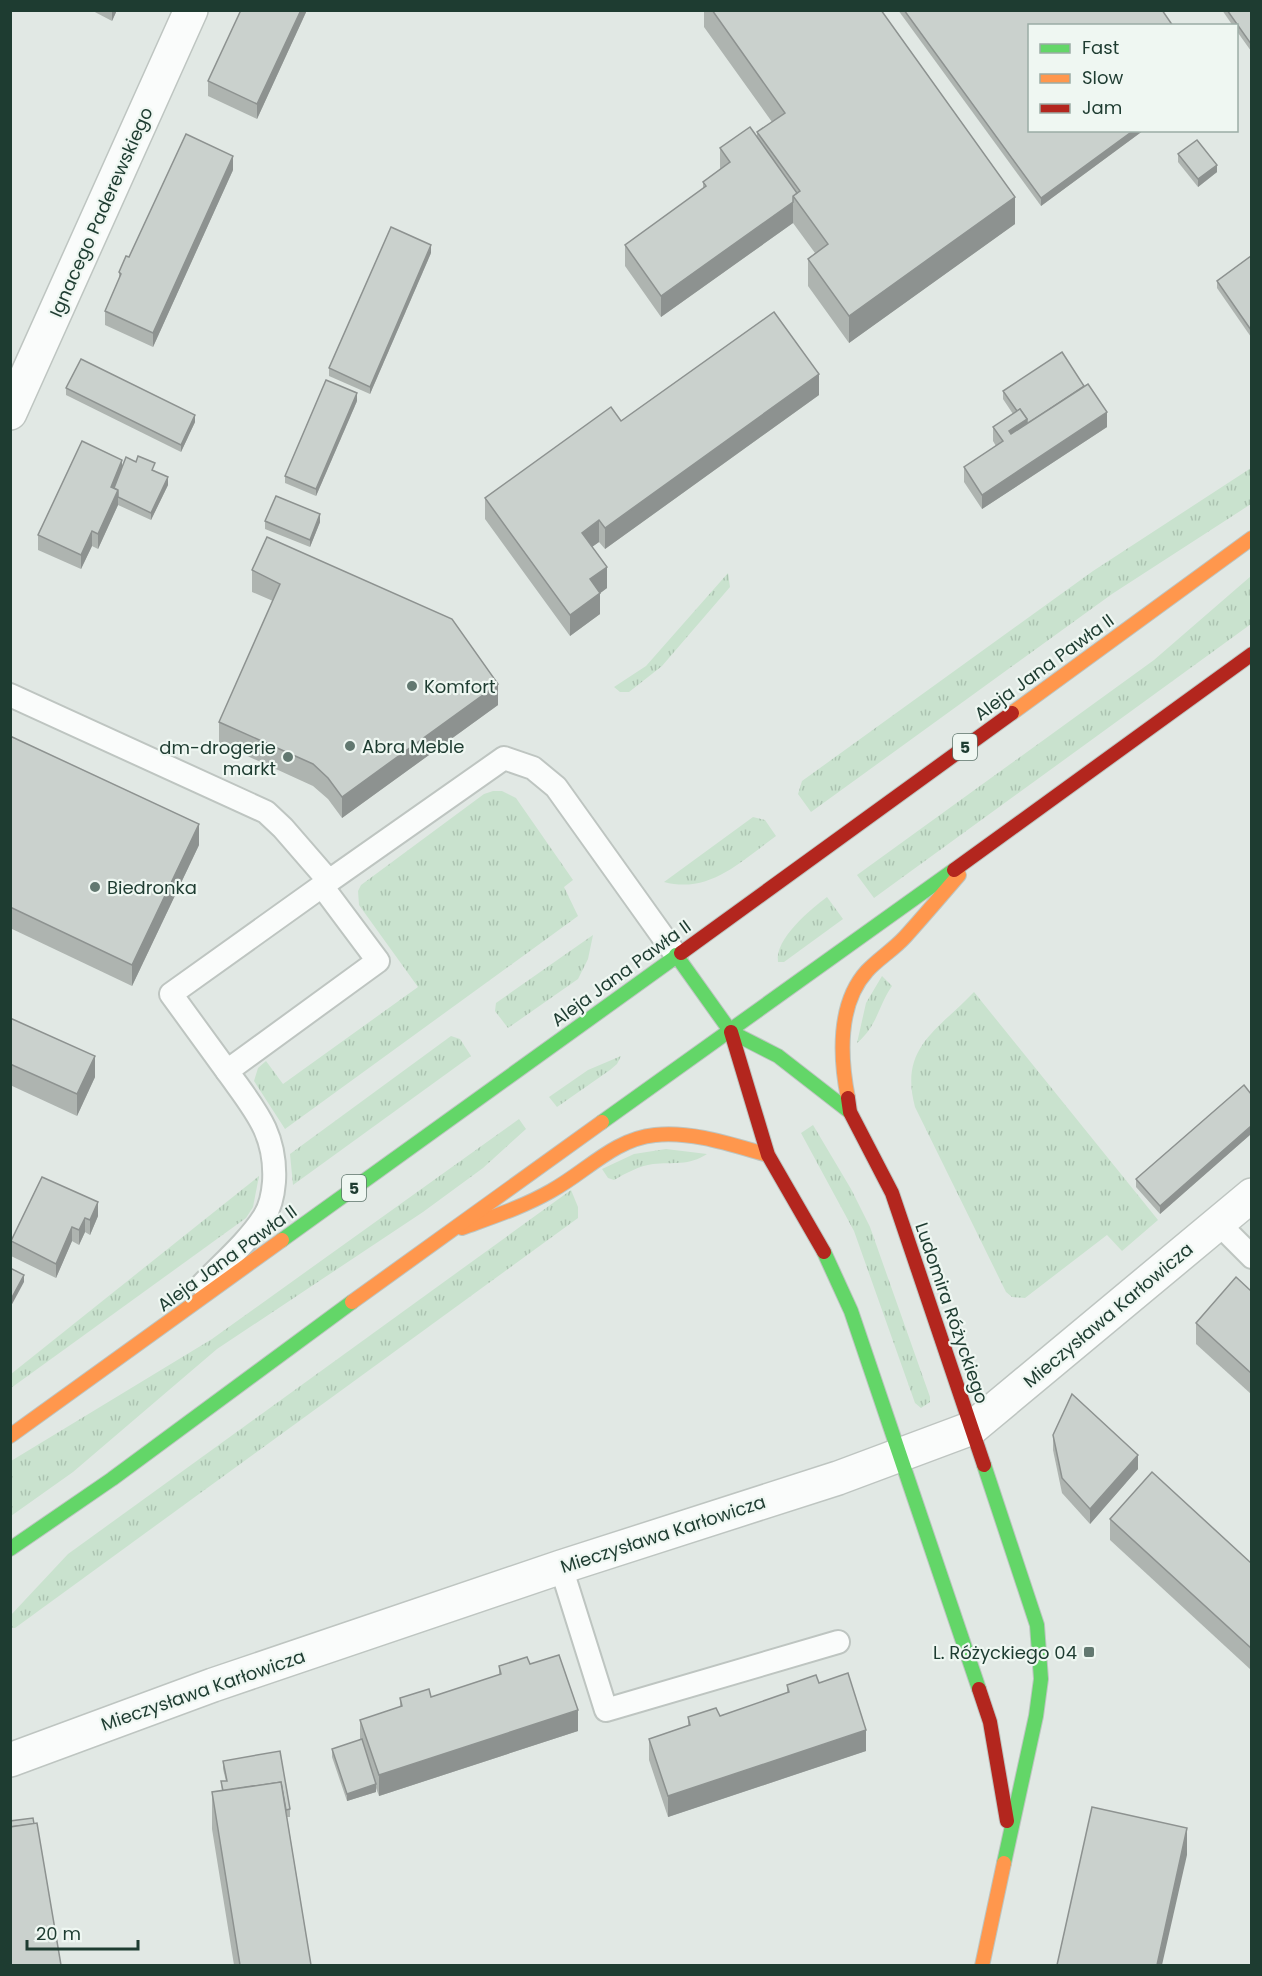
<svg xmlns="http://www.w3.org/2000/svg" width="1262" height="1976" font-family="Poppins,sans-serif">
  <defs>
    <pattern id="grass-tufts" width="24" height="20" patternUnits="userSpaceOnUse" patternTransform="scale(1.5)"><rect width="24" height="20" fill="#c9e2ce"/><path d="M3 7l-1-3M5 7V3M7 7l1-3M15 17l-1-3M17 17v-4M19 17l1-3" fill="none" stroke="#acc3b1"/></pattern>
  </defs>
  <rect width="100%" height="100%" fill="#e1e8e4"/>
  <g fill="url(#grass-tufts)">
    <path d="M 1251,468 L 1251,504 L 1112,594 L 811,812 L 798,794 L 802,781 L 1093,571 Z"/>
    <path d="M 728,573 L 730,587 L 662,666 L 629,692 L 620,692 L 614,687 L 646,666 Z"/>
    <path d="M 1251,576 L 1251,624 L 874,898 L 857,875 L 1154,660 Z"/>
    <path d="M 493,791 L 502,791 L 516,798 L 573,880 L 564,887 L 578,916 L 285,1129 L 254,1081 L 258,1068 L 266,1061 L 283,1084 L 418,987 L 359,905 L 358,891 L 361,885 L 484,794 Z"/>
    <path d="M 753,817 L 765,820 L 776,836 C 741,861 710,894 664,882 Z"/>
    <path d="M 827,897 L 843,919 L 784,962 L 778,962 C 774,939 811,909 827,897 Z"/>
    <path d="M 593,935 L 588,959 L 578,979 L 508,1028 L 495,1011 L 496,1003 Z"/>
    <path d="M 882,976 L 892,986 C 877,1008 878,1025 857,1043 L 866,1003 Z"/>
    <path d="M 974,992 L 1158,1220 L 1122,1251 L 1107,1235 L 1025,1298 L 1012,1297 L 1006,1292 L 915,1107 C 899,1047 937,1031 974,992 Z"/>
    <path d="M 451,1036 L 460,1039 L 471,1056 L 293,1185 L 290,1154 Z"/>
    <path d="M 621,1056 L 617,1064 L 610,1070 L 557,1107 L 549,1097 L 588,1070 Z"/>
    <path d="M 519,1119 L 526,1129 L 483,1168 L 423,1212 L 217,1349 L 73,1472 L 11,1516 L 11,1461 L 212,1339 Z"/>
    <path d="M 813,1125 L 851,1189 L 870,1227 L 930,1397 L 930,1402 L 921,1408 L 915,1403 L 854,1231 L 801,1133 Z"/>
    <path d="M 666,1149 L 707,1154 C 689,1166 673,1162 653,1164 C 639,1166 626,1173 614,1180 L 608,1178 L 602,1169 L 634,1154 Z"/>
    <path d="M 259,1176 L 253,1207 L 246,1218 L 11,1388 L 11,1374 Z"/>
    <path d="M 571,1190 L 578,1207 L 578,1218 L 15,1628 L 11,1628 L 10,1616 L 68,1554 Z"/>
  </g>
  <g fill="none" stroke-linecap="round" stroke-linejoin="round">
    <defs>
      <g id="lane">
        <path d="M 10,695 L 266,812 L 283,828 L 329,881 L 504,758 L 533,768 L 556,787 L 676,955"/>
        <path d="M 322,886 L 378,961 L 227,1071 L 171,994 L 322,886 L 329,881"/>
        <path d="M 1218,1223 L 1252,1257"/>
        <path d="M 202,1285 C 222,1264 248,1242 264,1217 C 271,1206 273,1195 274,1182 C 277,1133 254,1109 227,1071"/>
        <path d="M 561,1567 L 606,1710 L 838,1642"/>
      </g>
      <g id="street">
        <path d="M 10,413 L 191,10"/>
        <path d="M 10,1760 L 213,1685 L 561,1567 L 838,1478 L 972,1428 L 1252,1195"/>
      </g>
      <g id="fast">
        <path d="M 676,955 L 731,1032 L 778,1056 L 850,1112"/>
        <path d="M 602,1122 L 954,870"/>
        <path d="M 282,1240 L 681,953"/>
        <path d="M 824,1252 L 851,1311 L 979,1689"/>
        <path d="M 984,1465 L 1037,1625 L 1041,1679 L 1036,1716 L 1004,1863"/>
        <path d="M 10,1549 L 112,1479 L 352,1302"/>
      </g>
      <g id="slow">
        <path d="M 1012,713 L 1252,538"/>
        <path d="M 848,1098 C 840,1058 837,1004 867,971 C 878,959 893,950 905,937 C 923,917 941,896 959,875"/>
        <path d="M 462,1228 C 492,1217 523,1207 551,1191 C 586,1172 614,1139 655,1135 C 693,1131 732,1145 768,1155"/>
        <path d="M 352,1302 L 602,1122"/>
        <path d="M 10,1436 L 282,1240"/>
        <path d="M 982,1966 L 1004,1863"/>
      </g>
      <g id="jam">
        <path d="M 954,870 L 1252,654"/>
        <path d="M 681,953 L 1012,713"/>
        <path d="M 731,1032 L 768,1155 L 824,1252"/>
        <path d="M 848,1098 L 850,1112 L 892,1193 L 984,1465"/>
        <path d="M 979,1689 L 990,1722 L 1007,1821"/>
      </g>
    </defs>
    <use href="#lane" stroke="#bec5c1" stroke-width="26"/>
    <use href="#street" stroke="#bec5c1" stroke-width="36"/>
    <use href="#fast" stroke="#bdc5c1" stroke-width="16"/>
    <use href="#slow" stroke="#bdc5c1" stroke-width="16"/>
    <use href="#jam" stroke="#bdc5c1" stroke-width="16"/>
    <use href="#lane" stroke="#fafcfb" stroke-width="22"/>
    <use href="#street" stroke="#fafcfb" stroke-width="33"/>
    <use href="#fast" stroke="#63d668" stroke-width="14"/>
    <use href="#slow" stroke="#ff974d" stroke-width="14"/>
    <use href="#jam" stroke="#b3261e" stroke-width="14"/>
  </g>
  <g fill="#aeb4b0">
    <path d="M 91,10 L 117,10 L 112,21 Z"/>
    <path d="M 307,10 L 257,119 L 208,96 L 208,81 Z"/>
    <path d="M 704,10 L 881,10 L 1015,224 L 849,343 L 808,286 L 808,259 L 815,253 L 793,223 L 661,317 L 625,266 L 625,245 L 703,189 L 703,182 L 720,169 L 720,148 L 757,138 L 757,132 L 772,122 L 704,27 Z"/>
    <path d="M 898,10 L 1162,10 L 1144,130 L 1041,206 Z"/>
    <path d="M 1222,10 L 1251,10 L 1251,51 L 1236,30 L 1236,26 L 1233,26 Z"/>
    <path d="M 1178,154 L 1217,172 L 1198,187 L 1178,162 Z"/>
    <path d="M 233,170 L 153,347 L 105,325 L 105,311 L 119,279 L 119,272 L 129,257 Z"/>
    <path d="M 431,253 L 370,394 L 329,376 L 329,368 Z"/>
    <path d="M 1251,256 L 1251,337 L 1217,288 L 1217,281 Z"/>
    <path d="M 66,388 L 195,422 L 181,452 L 66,395 Z"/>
    <path d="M 1003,391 L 1107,427 L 982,509 L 964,482 L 964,467 L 996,446 L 993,441 L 993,427 L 1013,414 L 1003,399 Z"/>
    <path d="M 819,395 L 605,549 L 599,542 L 592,547 L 607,588 L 600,593 L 600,614 L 570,636 L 485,519 L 485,498 L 621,421 Z"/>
    <path d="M 357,401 L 316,496 L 285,483 L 285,476 Z"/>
    <path d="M 122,467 L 155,471 L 168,485 L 151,520 L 118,505 L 98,549 L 92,546 L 81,569 L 38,550 L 38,535 Z"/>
    <path d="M 265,521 L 320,522 L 310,547 L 265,529 Z"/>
    <path d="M 267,537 L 498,705 L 342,818 L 328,799 L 313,786 L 219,743 L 219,722 L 273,601 L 252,592 L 252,570 Z"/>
    <path d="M 10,736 L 199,845 L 132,986 L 10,928 Z"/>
    <path d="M 10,1018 L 95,1077 L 77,1116 L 10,1085 Z"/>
    <path d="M 1251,1094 L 1251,1134 L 1160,1214 L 1136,1187 L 1136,1179 Z"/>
    <path d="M 98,1202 L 98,1216 L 90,1235 L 85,1232 L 79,1245 L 72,1241 L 56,1278 L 11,1256 L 11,1241 Z"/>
    <path d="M 1251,1291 L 1251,1394 L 1196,1344 L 1196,1323 Z"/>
    <path d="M 1053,1435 L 1138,1469 L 1090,1524 L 1062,1493 L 1053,1450 Z"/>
    <path d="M 1110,1519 L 1251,1563 L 1251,1670 L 1110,1540 Z"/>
    <path d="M 530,1664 L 578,1731 L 379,1796 L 376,1788 L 376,1792 L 347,1801 L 332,1757 L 332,1749 L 360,1740 L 360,1720 L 400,1707 L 400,1698 L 431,1697 L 499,1675 L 499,1666 Z"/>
    <path d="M 819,1683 L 866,1751 L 668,1817 L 649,1760 L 649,1739 L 688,1726 L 688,1717 L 720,1716 L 787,1693 L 787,1685 Z"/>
    <path d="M 223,1761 L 290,1809 L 290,1817 L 287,1817 L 311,1965 L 234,1965 L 212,1829 L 212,1792 L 222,1791 L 221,1781 L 226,1781 L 223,1769 Z"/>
  </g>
  <g fill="#8d9290">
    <path d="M 112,10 L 117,10 L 112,21 Z"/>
    <path d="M 301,10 L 307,10 L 257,119 L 257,104 Z"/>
    <path d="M 1134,130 L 1144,130 L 1041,206 L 1041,198 Z"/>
    <path d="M 233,156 L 233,170 L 153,347 L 153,333 Z"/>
    <path d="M 1217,165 L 1217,172 L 1198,187 L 1198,179 Z"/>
    <path d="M 1015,197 L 1015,224 L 849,343 L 849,316 Z"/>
    <path d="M 793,202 L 793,223 L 661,317 L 661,296 Z"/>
    <path d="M 431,245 L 431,253 L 370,394 L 370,387 Z"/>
    <path d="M 819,374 L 819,395 L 605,549 L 605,528 Z"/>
    <path d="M 357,393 L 357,401 L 316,496 L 316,489 Z"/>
    <path d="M 1107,412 L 1107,427 L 982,509 L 982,495 Z"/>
    <path d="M 195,415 L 195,422 L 181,452 L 181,445 Z"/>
    <path d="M 1027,419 L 1027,431 L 1011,442 L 1009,431 Z"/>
    <path d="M 122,460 L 122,475 L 114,495 L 111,487 Z"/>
    <path d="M 168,477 L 168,485 L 151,520 L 151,513 Z"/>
    <path d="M 118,490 L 118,505 L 98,549 L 98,534 Z"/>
    <path d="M 320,514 L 320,522 L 310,547 L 310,540 Z"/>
    <path d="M 599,520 L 599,542 L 582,554 L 582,533 Z"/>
    <path d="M 92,531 L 92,546 L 81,569 L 81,555 Z"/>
    <path d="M 607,567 L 607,588 L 590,601 L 590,579 Z"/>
    <path d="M 600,593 L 600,614 L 570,636 L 570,615 Z"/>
    <path d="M 498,684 L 498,705 L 342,818 L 342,797 Z"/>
    <path d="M 199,824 L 199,845 L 132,986 L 132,965 Z"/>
    <path d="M 95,1056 L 95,1077 L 77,1116 L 77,1094 Z"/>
    <path d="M 1251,1126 L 1251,1134 L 1160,1214 L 1160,1206 Z"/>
    <path d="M 98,1202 L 98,1216 L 90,1235 L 90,1220 Z"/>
    <path d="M 85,1218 L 85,1232 L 79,1245 L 79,1230 Z"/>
    <path d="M 72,1227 L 72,1241 L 56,1278 L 56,1264 Z"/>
    <path d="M 24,1275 L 24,1282 L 10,1308 L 10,1301 Z"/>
    <path d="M 1138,1455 L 1138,1469 L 1090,1524 L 1090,1509 Z"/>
    <path d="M 578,1710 L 578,1731 L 379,1796 L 379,1775 Z"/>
    <path d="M 866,1730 L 866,1751 L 668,1817 L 668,1796 Z"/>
    <path d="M 376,1784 L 376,1792 L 347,1801 L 347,1794 Z"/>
    <path d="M 1187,1828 L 1187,1855 L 1162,1965 L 1157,1965 Z"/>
  </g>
  <g fill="#cad1cd" stroke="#8d9290" stroke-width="1.5">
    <path d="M 241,10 L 301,10 L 257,104 L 208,81 Z"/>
    <path d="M 712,10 L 881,10 L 1015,197 L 849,316 L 808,259 L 828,244 L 793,196 L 800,191 L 757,132 L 785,113 Z"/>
    <path d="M 904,10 L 1162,10 L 1173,26 L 1029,26 L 1029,130 L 1134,130 L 1041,198 Z"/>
    <path d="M 1227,10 L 1251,10 L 1251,44 Z"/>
    <path d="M 750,127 L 797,193 L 793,196 L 793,202 L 661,296 L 625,245 L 706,186 L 703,182 L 730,162 L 720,148 Z"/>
    <path d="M 186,134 L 233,156 L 153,333 L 105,311 L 121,274 L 119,272 L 126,256 L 129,257 Z"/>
    <path d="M 1197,140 L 1217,165 L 1198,179 L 1178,154 Z"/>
    <path d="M 391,227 L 431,245 L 370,387 L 329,368 Z"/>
    <path d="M 1251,256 L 1251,330 L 1217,281 Z"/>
    <path d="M 774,312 L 819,374 L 605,528 L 599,520 L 582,533 L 607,567 L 590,579 L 600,593 L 570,615 L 485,498 L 611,407 L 621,421 Z"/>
    <path d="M 1062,352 L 1084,386 L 1027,424 L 1027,419 L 1020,409 L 1017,411 L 1003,391 Z"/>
    <path d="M 81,359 L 195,415 L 181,445 L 66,388 Z"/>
    <path d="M 326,380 L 357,393 L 316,489 L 285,476 Z"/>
    <path d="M 1088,384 L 1107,412 L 982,495 L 964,467 L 1003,441 L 993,427 L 1020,409 L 1027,419 L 1009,431 L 1011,434 Z"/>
    <path d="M 82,441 L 122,460 L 111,487 L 118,490 L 98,534 L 92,531 L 81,555 L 38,535 Z"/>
    <path d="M 138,456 L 155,463 L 152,470 L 168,477 L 151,513 L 118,497 L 118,490 L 114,488 L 126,457 L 136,462 Z"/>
    <path d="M 276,496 L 320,514 L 310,540 L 265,521 Z"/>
    <path d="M 267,537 L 452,619 L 498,684 L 342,797 L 328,778 L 313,764 L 219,722 L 280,584 L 252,570 Z"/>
    <path d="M 10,736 L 199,824 L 132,965 L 10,907 Z"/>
    <path d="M 10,1018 L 95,1056 L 77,1094 L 10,1064 Z"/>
    <path d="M 1244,1085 L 1251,1094 L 1251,1126 L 1160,1206 L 1136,1179 Z"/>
    <path d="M 42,1177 L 98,1202 L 90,1220 L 85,1218 L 79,1230 L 72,1227 L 56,1264 L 11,1241 Z"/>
    <path d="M 10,1268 L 24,1275 L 10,1301 Z"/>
    <path d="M 1236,1277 L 1251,1291 L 1251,1373 L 1196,1323 Z"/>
    <path d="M 1072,1394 L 1138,1455 L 1090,1509 L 1062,1478 L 1053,1435 Z"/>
    <path d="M 1152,1472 L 1251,1563 L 1251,1648 L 1110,1519 Z"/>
    <path d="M 559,1655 L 578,1710 L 379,1775 L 360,1720 L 402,1706 L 400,1698 L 429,1689 L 431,1697 L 501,1674 L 499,1666 L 527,1657 L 530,1664 Z"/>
    <path d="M 848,1673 L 866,1730 L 668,1796 L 649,1739 L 690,1725 L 688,1717 L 716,1708 L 720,1716 L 789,1692 L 787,1685 L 816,1675 L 819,1683 Z"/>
    <path d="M 362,1739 L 376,1784 L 347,1794 L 332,1749 Z"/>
    <path d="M 280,1751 L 290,1809 L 286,1810 L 281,1782 L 223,1791 L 221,1781 L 227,1781 L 223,1761 Z"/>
    <path d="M 281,1782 L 311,1965 L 240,1965 L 212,1792 Z"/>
    <path d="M 1092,1807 L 1187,1828 L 1157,1965 L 1057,1965 Z"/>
    <path d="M 33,1818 L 34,1824 L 10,1827 L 10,1821 Z"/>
    <path d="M 37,1823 L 61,1965 L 10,1965 L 10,1827 Z"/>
  </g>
  <g fill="#627870" stroke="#eff7f2" stroke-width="2">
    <circle cx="412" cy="686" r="6"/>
    <circle cx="350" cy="746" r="6"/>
    <circle cx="288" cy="757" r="6"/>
    <circle cx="95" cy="887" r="6"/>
    <rect x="1083" y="1646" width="12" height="12" rx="3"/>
  </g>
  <g text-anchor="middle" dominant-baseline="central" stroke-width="4.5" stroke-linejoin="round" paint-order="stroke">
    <g fill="#eff7f2" stroke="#5d746b" stroke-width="1.5">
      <rect x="953" y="734" width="24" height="26" rx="4.5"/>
      <rect x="342" y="1175" width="24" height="26" rx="4.5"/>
    </g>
    <g font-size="16" font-weight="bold" fill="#1e3c31">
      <text x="965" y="747">5</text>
      <text x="354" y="1188">5</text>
    </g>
    <g font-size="18" fill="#1e3c31" stroke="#eff7f2">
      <text transform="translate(101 212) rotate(-66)">Ignacego Paderewskiego</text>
      <text transform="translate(1044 667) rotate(-36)">Aleja Jana Pawła II</text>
      <text transform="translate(621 973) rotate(-36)">Aleja Jana Pawła II</text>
      <text transform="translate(227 1258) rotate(-36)">Aleja Jana Pawła II</text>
      <text transform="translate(952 1313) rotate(71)">Ludomira Różyckiego</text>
      <text transform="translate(1108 1315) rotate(-40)">Mieczysława Karłowicza</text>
      <text transform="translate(663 1534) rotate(-18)">Mieczysława Karłowicza</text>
      <text transform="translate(203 1690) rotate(-19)">Mieczysława Karłowicza</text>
    </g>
    <g font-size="18" fill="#1e3c31" stroke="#eff7f2" text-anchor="start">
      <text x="424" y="686">Komfort</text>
      <text x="362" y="746">Abra Meble</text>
      <text x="276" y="747" text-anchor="end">dm-drogerie<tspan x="276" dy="21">markt</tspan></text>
      <text x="107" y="887">Biedronka</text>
      <text x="1077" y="1652" text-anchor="end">L. Różyckiego 04</text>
    </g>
  </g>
  <rect width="1262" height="1976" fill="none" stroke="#1e3c31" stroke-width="24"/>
  <rect x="1028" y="24" width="210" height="108" fill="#eff7f2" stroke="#9baca5" stroke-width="1.5"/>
  <rect x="1040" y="44" width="30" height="9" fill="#63d668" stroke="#9baca5" stroke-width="1.5"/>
  <text x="1082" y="54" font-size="18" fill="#1e3c31">Fast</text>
  <rect x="1040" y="74" width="30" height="9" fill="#ff974d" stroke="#9baca5" stroke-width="1.5"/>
  <text x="1082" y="84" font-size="18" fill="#1e3c31">Slow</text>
  <rect x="1040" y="104" width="30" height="9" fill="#b3261e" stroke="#9baca5" stroke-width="1.5"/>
  <text x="1082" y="114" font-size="18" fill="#1e3c31">Jam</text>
  <path d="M27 1940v9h111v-9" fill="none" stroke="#1e3c31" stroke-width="3"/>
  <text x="36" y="1940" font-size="18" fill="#1e3c31" stroke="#eff7f2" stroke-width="4.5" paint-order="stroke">20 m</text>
</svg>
